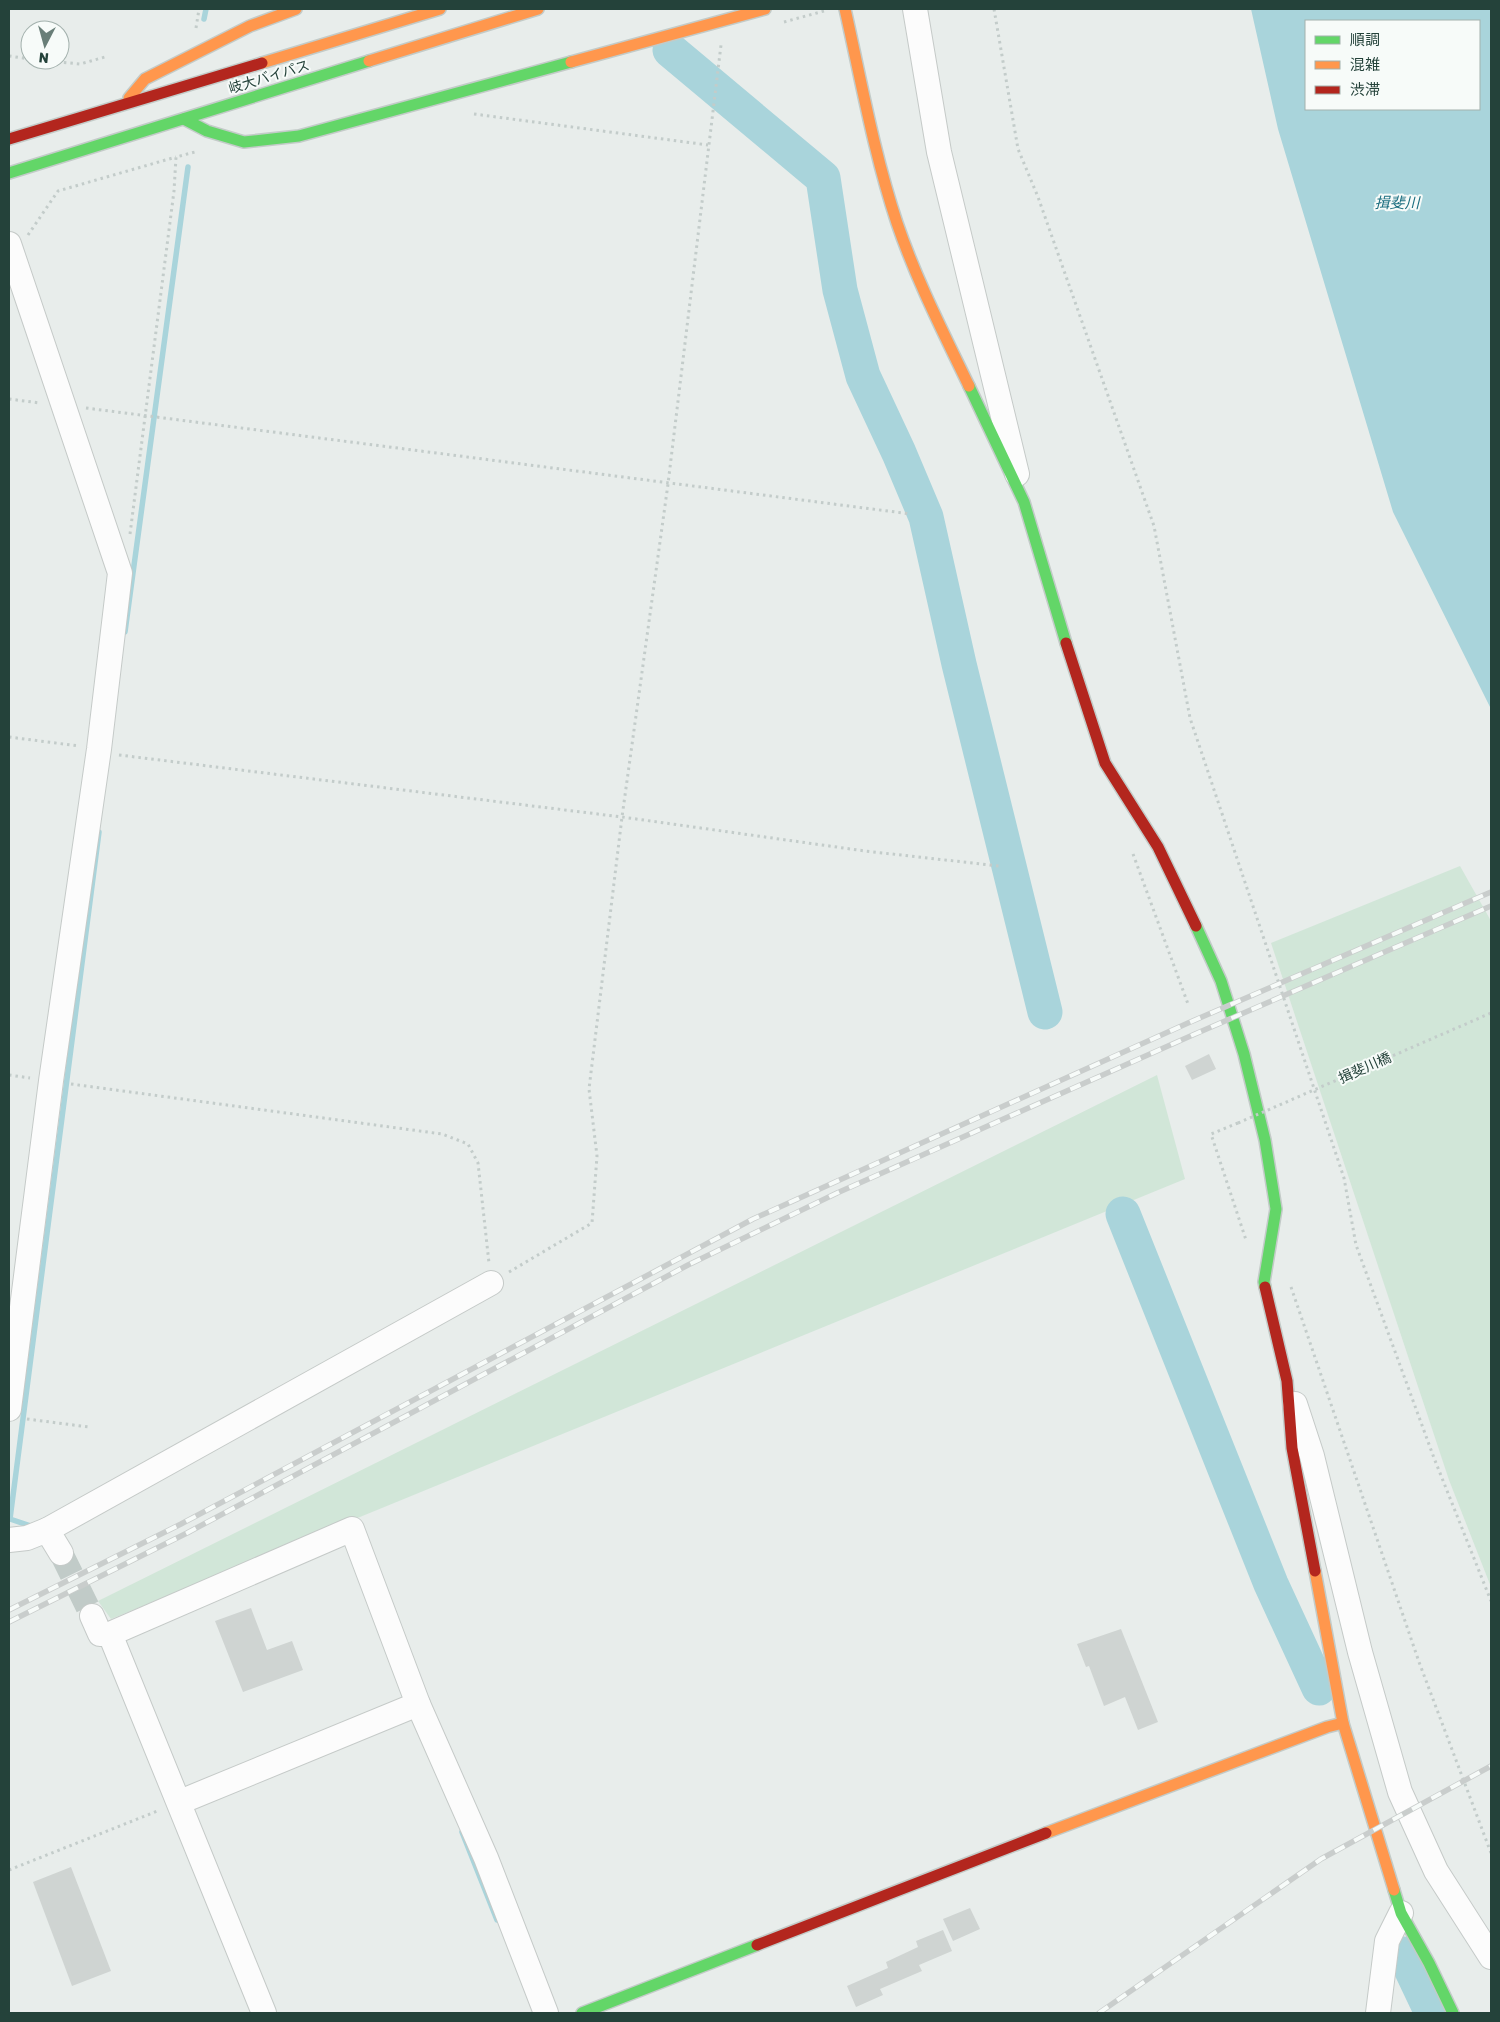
<svg xmlns="http://www.w3.org/2000/svg" width="1500" height="2022" font-family="Rubik,'Noto Sans JP',sans-serif">
  <rect width="100%" height="100%" fill="#e8edeb"/>
  <g fill="#d1e6d8">
    <path d="M 1460,866 L 1491,921 L 1491,1587 L 1449,1480 L 1271,943 Z"/>
    <path d="M 1157,1075 L 1185,1179 L 111,1619 L 98,1601 Z"/>
  </g>
  <path fill="#a9d4db" fill-rule="evenodd" d="M 1251,9 L 1491,9 L 1491,709 L 1393,512 L 1278,129 ZM 1306,21 L 1479,21 L 1479,109 L 1306,109 Z"/>
  <g fill="none" stroke-linecap="round" stroke-linejoin="round">
    <g stroke="#a9d4db" stroke-width="5.5">
      <path d="M 204,19 L 206,9"/>
      <path d="M 125,632 L 188,167"/>
      <path d="M 34,1527 L 10,1519 L 99,832"/>
      <path d="M 462,1832 L 497,1920"/>
    </g>
    <g stroke="#a9d4db" stroke-width="35">
      <path d="M 670,50 L 823,178 L 840,290 L 863,376 L 899,453 L 926,517 L 959,664 L 1045,1012"/>
      <path d="M 1123,1214 L 1271,1584 L 1319,1688"/>
      <path d="M 1404,1954 L 1432,2013"/>
    </g>
  </g>
  <g fill="#cfd4d2">
    <path d="M 1209,1054 L 1216,1069 L 1192,1080 L 1185,1066 Z"/>
    <path d="M 251,1608 L 267,1650 L 292,1641 L 303,1670 L 243,1692 L 215,1621 Z"/>
    <path d="M 1121,1629 L 1158,1722 L 1138,1730 L 1125,1697 L 1104,1706 L 1089,1666 L 1086,1667 L 1077,1644 Z"/>
    <path d="M 71,1867 L 111,1971 L 72,1986 L 33,1882 Z"/>
    <path d="M 970,1908 L 980,1929 L 953,1941 L 943,1919 Z"/>
    <path d="M 943,1930 L 952,1951 L 919,1965 L 922,1971 L 880,1989 L 883,1995 L 856,2007 L 847,1986 L 888,1968 L 886,1962 L 918,1947 L 916,1941 Z"/>
  </g>
  <g fill="none" stroke-linecap="round" stroke-linejoin="round">
    <path stroke="#c1cbc8" stroke-width="24" stroke-dasharray="24 12" stroke-linecap="butt" d="M 61,1553 L 92,1616"/>
    <defs>
      <g id="street">
        <path d="M 915,9 L 939,152 L 1017,474"/>
        <path d="M 9,244 L 120,573 L 99,749 L 51,1081 L 9,1409"/>
        <path d="M 1295,1404 L 1312,1456 L 1360,1652 L 1400,1792 L 1436,1871 L 1491,1957"/>
        <path d="M 47,1530 L 491,1283"/>
        <path d="M 9,1540 L 27,1538 L 47,1530 L 61,1553"/>
        <path d="M 92,1616 L 100,1634 L 110,1634 L 352,1529 L 418,1704 L 486,1858 L 546,2013"/>
        <path d="M 110,1634 L 264,2013"/>
        <path d="M 180,1802 L 418,1704"/>
        <path d="M 1378,2013 L 1387,1941 L 1401,1913"/>
      </g>
      <g id="fast">
        <path d="M 184,119 L 207,131 L 244,142 L 299,136 L 571,62"/>
        <path d="M 9,173 L 369,61"/>
        <path d="M 969,386 L 1024,502 L 1066,643"/>
        <path d="M 1196,926 L 1221,981 L 1244,1054 L 1265,1140 L 1276,1209 L 1264,1282 L 1265,1287"/>
        <path d="M 1394,1890 L 1401,1913 L 1429,1963 L 1453,2013"/>
        <path d="M 582,2013 L 757,1945"/>
      </g>
      <g id="slow">
        <path d="M 845,9 C 861,80 874,154 897,223 C 916,279 943,332 969,386"/>
        <path d="M 369,61 L 538,9"/>
        <path d="M 571,62 L 765,9"/>
        <path d="M 262,63 L 440,9"/>
        <path d="M 129,98 L 145,79 L 250,26 L 296,9"/>
        <path d="M 1315,1571 L 1343,1723 L 1394,1890"/>
        <path d="M 1046,1833 L 1327,1727 L 1343,1723"/>
      </g>
      <g id="jam">
        <path d="M 9,139 L 262,63"/>
        <path d="M 1066,643 L 1105,763 L 1158,847 L 1196,926"/>
        <path d="M 1265,1287 L 1287,1381 L 1292,1448 L 1315,1571"/>
        <path d="M 757,1945 L 1046,1833"/>
      </g>
    </defs>
    <use href="#street" stroke="#c5cac8" stroke-width="26"/>
    <use href="#fast" stroke="#c3cbc8" stroke-width="14"/>
    <use href="#slow" stroke="#c3cbc8" stroke-width="14"/>
    <use href="#jam" stroke="#c3cbc8" stroke-width="14"/>
    <g stroke="#c3ccca" stroke-width="3" stroke-dasharray="2.5 4" stroke-linecap="butt">
      <path d="M 994,9 L 1018,149 L 1038,197 L 1154,526 L 1190,718 L 1344,1178 L 1356,1245 L 1434,1458 L 1491,1601"/>
      <path d="M 784,22 L 824,11"/>
      <path d="M 196,28 L 199,9"/>
      <path d="M 9,56 L 30,59"/>
      <path d="M 38,60 L 80,64 L 105,57"/>
      <path d="M 474,114 L 708,145"/>
      <path d="M 28,235 L 58,191 L 176,157"/>
      <path d="M 9,399 L 40,403"/>
      <path d="M 86,408 L 911,514"/>
      <path d="M 130,534 L 174,191 L 176,157 L 195,152"/>
      <path d="M 9,737 L 79,746"/>
      <path d="M 119,755 L 622,817 L 865,851 L 999,866"/>
      <path d="M 1133,854 L 1188,1004"/>
      <path d="M 9,1075 L 30,1078"/>
      <path d="M 71,1084 L 442,1134 L 468,1144 L 478,1163 L 489,1263"/>
      <path d="M 1238,1123 L 1211,1134 L 1246,1240"/>
      <path d="M 509,1272 L 592,1223 L 597,1156 L 589,1089 L 622,817 L 668,484 L 721,45"/>
      <path d="M 1291,1287 L 1419,1662 L 1491,1853"/>
      <path d="M 27,1419 L 89,1427"/>
      <path d="M 9,1870 L 160,1810"/>
    </g>
    <use href="#street" stroke="#fcfcfc" stroke-width="24"/>
    <use href="#fast" stroke="#63d668" stroke-width="11"/>
    <use href="#slow" stroke="#ff974d" stroke-width="11"/>
    <use href="#jam" stroke="#b3261e" stroke-width="11"/>
    <defs>
      <g id="rail">
        <path d="M 9,1610 L 181,1524 L 753,1219 L 1188,1023 L 1491,892"/>
        <path d="M 9,1622 L 187,1533 L 688,1265 L 837,1193 L 1195,1034 L 1491,906"/>
        <path d="M 1099,2013 L 1321,1859 L 1491,1766"/>
      </g>
    </defs>
    <use href="#rail" stroke="#c9cdcc" stroke-width="5.5"/>
    <use href="#rail" stroke="#f7fbf9" stroke-width="4" stroke-dasharray="11" stroke-linecap="butt"/>
    <path stroke="#c3ccca" stroke-width="3" stroke-dasharray="2.5 4" stroke-linecap="butt" d="M 1238,1123 L 1491,1013"/>
  </g>
  <g text-anchor="middle" dominant-baseline="central" stroke-width="4" stroke-linejoin="round" paint-order="stroke">
    <g font-size="14" fill="#24423a" stroke="#f7fbf9">
      <text transform="translate(269 77) rotate(-17)">岐大バイパス</text>
      <text transform="translate(1365 1068) rotate(-24)">揖斐川橋</text>
    </g>
    <g font-size="15" font-style="italic" fill="#1c6f80" stroke="#f7fbf9">
      <text x="1397" y="203">揖斐川</text>
    </g>
  </g>
  <rect width="1500" height="2022" fill="none" stroke="#24423a" stroke-width="20"/>
  <rect x="1305" y="20" width="175" height="90" fill="#f7fbf9" stroke="#a3b1ad"/>
  <rect x="1315" y="36" width="25" height="8" fill="#63d668" stroke="#a3b1ad"/>
  <text x="1350" y="45" font-size="15" fill="#24423a">順調</text>
  <rect x="1315" y="61" width="25" height="8" fill="#ff974d" stroke="#a3b1ad"/>
  <text x="1350" y="70" font-size="15" fill="#24423a">混雑</text>
  <rect x="1315" y="86" width="25" height="8" fill="#b3261e" stroke="#a3b1ad"/>
  <text x="1350" y="95" font-size="15" fill="#24423a">渋滞</text>
  <g transform="translate(45 45) rotate(186)"><circle r="24" fill="#f7fbf9" stroke="#a3b1ad"/>
  <path d="M0-4L9 19L0 12L-9 19Z" fill="#697e78"/>
  <text y="-8" font-size="14" font-weight="bold" text-anchor="middle" fill="#24423a">N</text>
  </g>
</svg>
